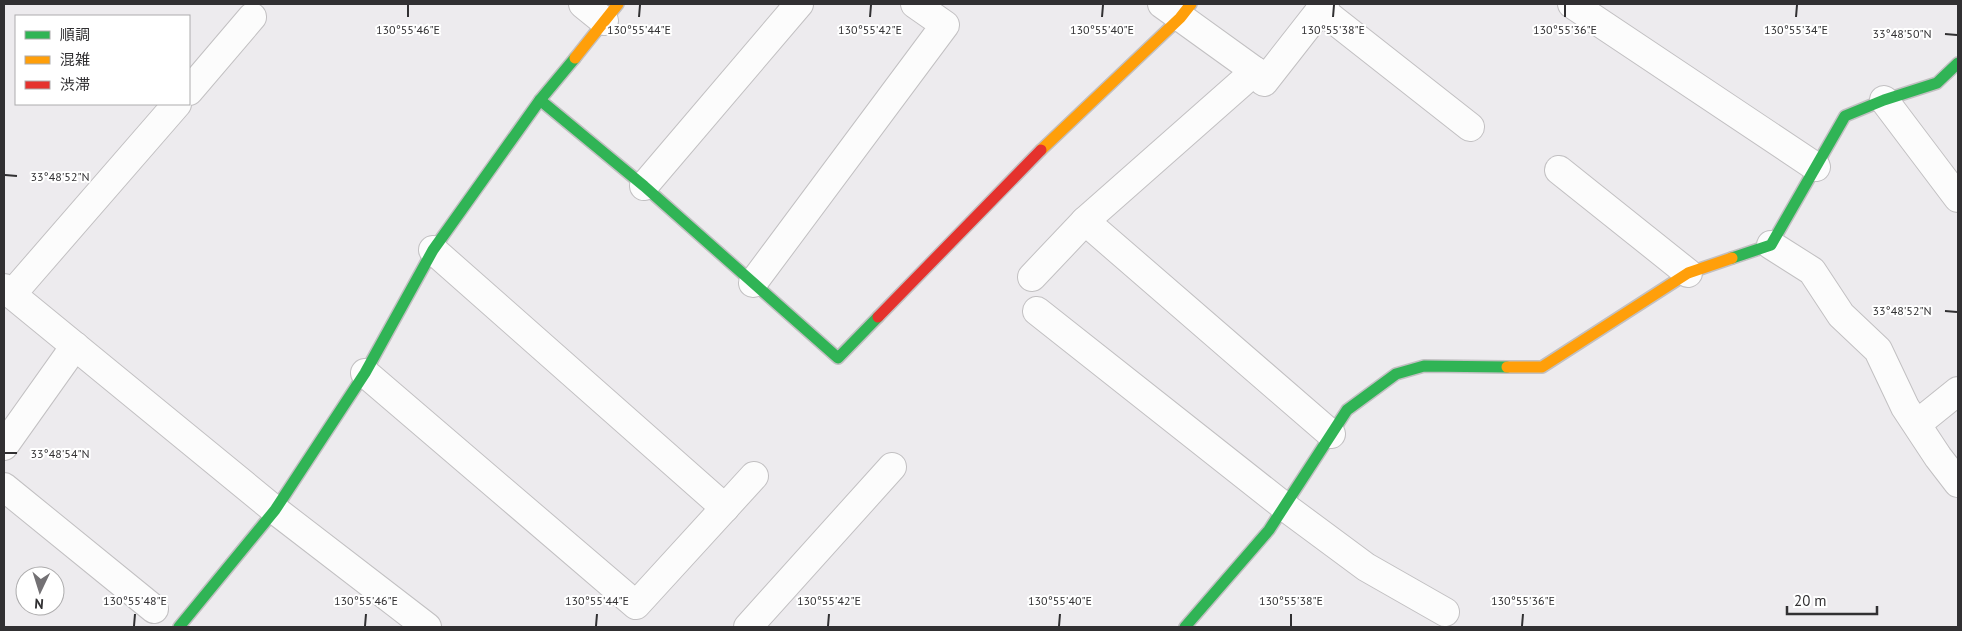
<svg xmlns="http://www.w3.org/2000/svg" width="1962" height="631" font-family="'PT Sans','Noto Sans JP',sans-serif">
  <rect width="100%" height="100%" fill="#edebee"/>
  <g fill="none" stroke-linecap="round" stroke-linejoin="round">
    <defs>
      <g id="street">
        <path d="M 583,4 L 604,21"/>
        <path d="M 1162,4 L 1255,71"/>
        <path d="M 1325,4 L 1264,82 L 1255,71 L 1085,221 L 1331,434"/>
        <path d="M 1572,4 L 1816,167"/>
        <path d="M 1320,9 L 1470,127"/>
        <path d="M 189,91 L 252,17"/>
        <path d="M 1884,100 L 1958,198"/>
        <path d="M 1559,170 L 1688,273"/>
        <path d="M 644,186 L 799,4"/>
        <path d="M 1771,245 L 1812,271 L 1841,315 L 1878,350 L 1905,407 L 1938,457 L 1958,483"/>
        <path d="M 433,250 L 725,508"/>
        <path d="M 1032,277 L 1085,221"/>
        <path d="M 753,283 L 945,25 L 915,4"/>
        <path d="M 4,288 L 275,510 L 427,627"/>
        <path d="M 12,294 L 177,104"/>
        <path d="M 1037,311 L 1285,507 L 1366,567 L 1445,612"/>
        <path d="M 365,373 L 636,605 L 754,476"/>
        <path d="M 1917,424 L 1958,391"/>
        <path d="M 4,446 L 75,346"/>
        <path d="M 4,487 L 154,609"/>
        <path d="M 748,627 L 892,467"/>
      </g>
      <g id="fast">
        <path d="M 540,100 L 644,186 L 838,358 L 878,317"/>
        <path d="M 1732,258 L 1771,245 L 1845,116 L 1884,100 L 1937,83 L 1958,63"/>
        <path d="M 179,627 L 275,510 L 365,373 L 433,250 L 540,100 L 575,58"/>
        <path d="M 1185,627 L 1269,530 L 1347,410 L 1396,374 L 1424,366 L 1507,367"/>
      </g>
      <g id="slow">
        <path d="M 575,58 L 618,4"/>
        <path d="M 1041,150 L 1180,18 L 1191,4"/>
        <path d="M 1507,367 L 1542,367 L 1688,273 L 1732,258"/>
      </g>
      <path id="jam" d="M 878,317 L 1041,150"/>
    </defs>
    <use href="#street" stroke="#c2c0c2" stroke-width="30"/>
    <use href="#fast" stroke="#c2c0c2" stroke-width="14"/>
    <use href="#slow" stroke="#c2c0c2" stroke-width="14"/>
    <use href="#jam" stroke="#c2c0c2" stroke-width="14"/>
    <use href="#street" stroke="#fcfcfc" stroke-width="28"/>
    <use href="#fast" stroke="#30b455" stroke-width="11"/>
    <use href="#slow" stroke="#ff9f0a" stroke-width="11"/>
    <use href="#jam" stroke="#e5322d" stroke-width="11"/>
  </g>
  <path fill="none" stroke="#313032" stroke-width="2" d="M 408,17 L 408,5M 639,17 L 640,5M 870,17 L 871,5M 1102,17 L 1103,5M 1333,17 L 1334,5M 1565,17 L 1565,5M 1796,17 L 1797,5M 1945,34 L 1957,35M 5,175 L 17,176M 1945,311 L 1957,312M 5,453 L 17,453M 134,626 L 135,614M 365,626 L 366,614M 596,626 L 597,614M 828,626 L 829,614M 1059,626 L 1060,614M 1291,626 L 1291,614M 1522,626 L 1523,614"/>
  <g font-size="12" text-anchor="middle" fill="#313032" stroke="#fff" stroke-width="4" stroke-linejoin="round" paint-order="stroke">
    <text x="408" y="34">130°55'46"E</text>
    <text x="639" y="34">130°55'44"E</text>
    <text x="870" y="34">130°55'42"E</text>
    <text x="1102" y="34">130°55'40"E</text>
    <text x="1333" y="34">130°55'38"E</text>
    <text x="1565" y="34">130°55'36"E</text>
    <text x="1796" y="34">130°55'34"E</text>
    <text x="1902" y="38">33°48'50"N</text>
    <text x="60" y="181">33°48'52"N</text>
    <text x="1902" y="315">33°48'52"N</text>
    <text x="60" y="458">33°48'54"N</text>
    <text x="135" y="605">130°55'48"E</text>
    <text x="366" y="605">130°55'46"E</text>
    <text x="597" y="605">130°55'44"E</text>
    <text x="829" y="605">130°55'42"E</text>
    <text x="1060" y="605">130°55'40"E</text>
    <text x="1291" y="605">130°55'38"E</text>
    <text x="1523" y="605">130°55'36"E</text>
  </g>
  <rect width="1962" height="631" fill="none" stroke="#313032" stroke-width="10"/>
  <rect x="15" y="15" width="175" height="90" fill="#ffffff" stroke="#adacad"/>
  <rect x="25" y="31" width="25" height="8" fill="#30b455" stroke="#adacad"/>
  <text x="60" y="40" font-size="15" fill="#313032">順調</text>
  <rect x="25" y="56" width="25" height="8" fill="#ff9f0a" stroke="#adacad"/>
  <text x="60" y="65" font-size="15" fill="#313032">混雑</text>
  <rect x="25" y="81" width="25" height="8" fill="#e5322d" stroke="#adacad"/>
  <text x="60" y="90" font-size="15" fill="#313032">渋滞</text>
  <g transform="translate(40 591) rotate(184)"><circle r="24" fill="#ffffff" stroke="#adacad"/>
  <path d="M0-4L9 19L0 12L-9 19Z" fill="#737174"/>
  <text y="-8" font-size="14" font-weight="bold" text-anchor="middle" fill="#313032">N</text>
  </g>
  <path d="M1787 606v8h90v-8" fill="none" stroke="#313032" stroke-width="2.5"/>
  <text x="1794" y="606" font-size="15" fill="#313032" stroke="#ffffff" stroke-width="4" paint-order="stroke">20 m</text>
</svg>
